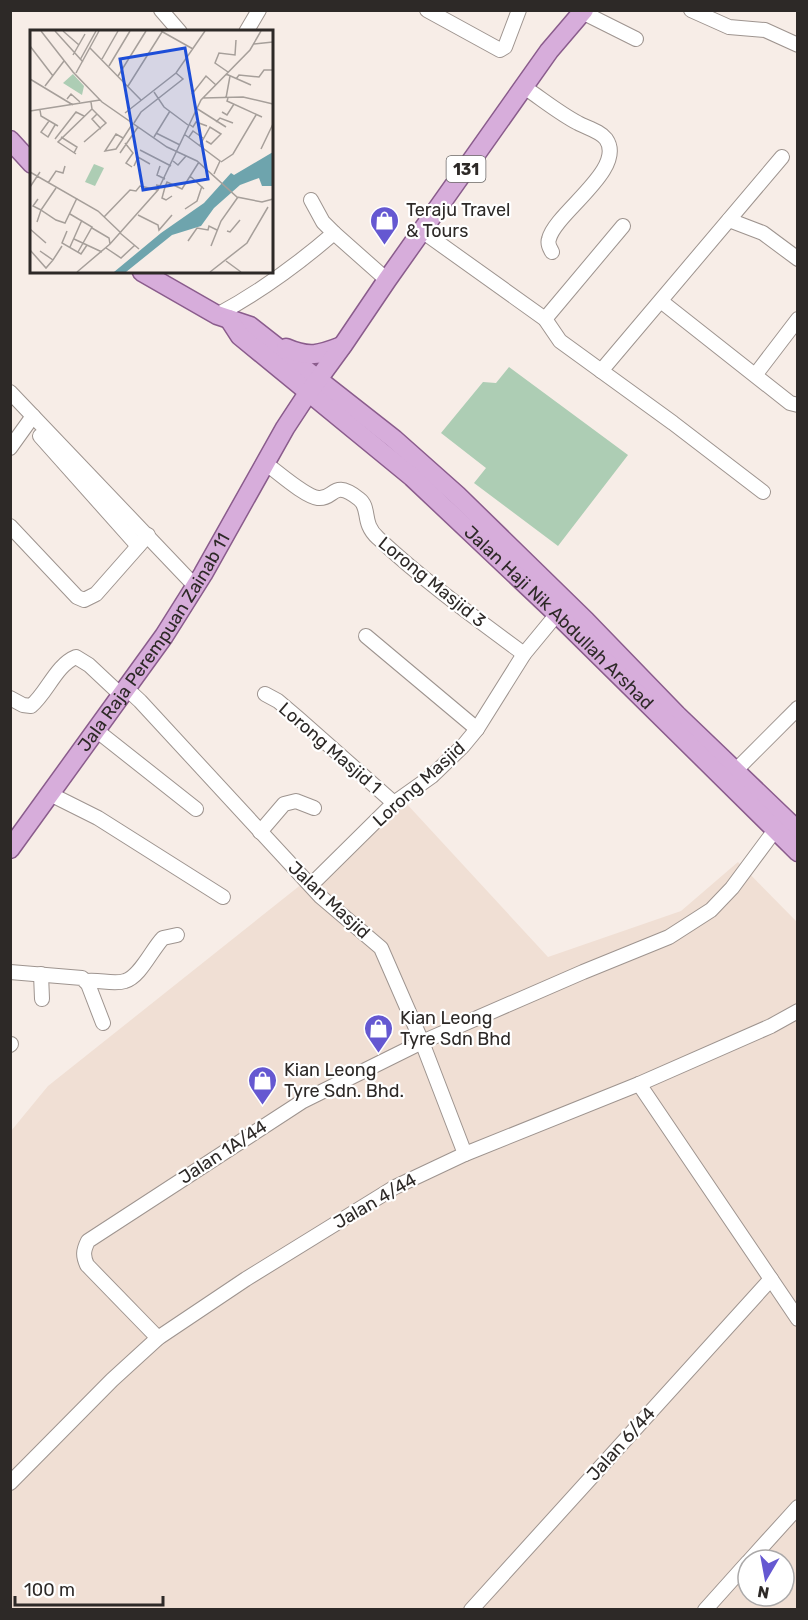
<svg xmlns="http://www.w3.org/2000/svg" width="808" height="1620" font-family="Rubik,sans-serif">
  <rect width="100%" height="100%" fill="#f7ede7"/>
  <path fill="#f0dfd4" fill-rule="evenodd" d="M 405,802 L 548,957 L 681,911 L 738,862 L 797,922 L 797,1609 L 11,1610 L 11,1131 L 48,1086 ZM 748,1560 L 784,1560 L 784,1596 L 748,1596 Z"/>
  <path fill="#adcdb4" d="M 509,367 L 628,455 L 558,546 L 474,483 L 486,468 L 441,433 L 483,382 L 496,383 Z"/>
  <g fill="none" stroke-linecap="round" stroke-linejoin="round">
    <defs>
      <g id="minor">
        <path d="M 161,10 L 180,32"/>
        <path d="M 427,10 L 500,50 L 505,47 L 519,10"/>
        <path d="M 578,10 L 636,39"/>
        <path d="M 691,10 L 729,27 L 765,30 L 798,45"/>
        <path d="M 246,32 L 259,10"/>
        <path d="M 524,87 C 542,99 559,113 578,123 C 587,128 600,131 606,139 C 627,169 555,213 549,239 C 547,244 550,248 552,252"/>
        <path d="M 311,200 L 323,222 L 334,233"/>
        <path d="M 729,220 L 763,233 L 798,259"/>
        <path d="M 422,231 L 545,319 L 560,341 L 673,423 L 763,492"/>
        <path d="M 662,302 L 790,403 L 798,405"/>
        <path d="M 217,315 C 260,292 297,265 334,233 L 387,280"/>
        <path d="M 545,319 L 623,226"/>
        <path d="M 601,371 L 782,157"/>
        <path d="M 756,374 L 798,319"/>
        <path d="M 10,392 L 195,586"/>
        <path d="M 40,436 L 138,546"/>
        <path d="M 10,448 L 33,416"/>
        <path d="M 265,463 C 278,472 304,496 318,498 C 335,500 332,478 359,499 C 371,508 361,523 378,538 C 424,581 474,617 524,654"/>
        <path d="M 10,526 L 77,597 L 84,600 L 96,594 L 148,535"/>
        <path d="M 366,636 L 477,729"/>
        <path d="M 126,688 L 140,701 L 321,897 L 381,948 L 422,1042 L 465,1154"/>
        <path d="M 265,694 L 278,701 L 298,718 L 394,803"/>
        <path d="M 10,698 L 23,705 L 31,706 C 47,693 56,665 76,657 L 89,665 L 121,695"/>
        <path d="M 96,730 L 196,809"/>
        <path d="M 736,770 L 798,708"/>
        <path d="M 50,794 L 98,818 L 223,897"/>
        <path d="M 260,832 L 284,804 L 296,801 L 314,808"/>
        <path d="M 311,885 L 394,803 L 432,776 L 463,746 L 477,729 L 524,654 L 557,614"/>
        <path d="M 10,972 L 82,978 L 88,984 L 103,1023"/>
        <path d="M 41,974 L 42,999"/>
        <path d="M 86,981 C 99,979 113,985 125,981 C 140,977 152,949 163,938 L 177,935"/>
        <path d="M 10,1045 L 11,1044"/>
        <path d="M 639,1084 L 798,1319"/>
        <path d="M 158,1338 L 87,1265 C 83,1256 83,1251 88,1241 L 303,1101 L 422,1042 L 583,972 L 669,937 L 711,910 L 732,888 L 775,830"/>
        <path d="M 10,1483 L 112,1380 L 158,1338 L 246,1279 L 395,1187 L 465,1154 L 639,1084 L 771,1026 L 798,1011"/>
        <path d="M 750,1560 L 798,1507"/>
        <path d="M 471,1610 L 771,1279"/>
        <path d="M 705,1610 L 748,1562"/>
      </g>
      <g id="major">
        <path d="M 10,140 L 32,164"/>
        <path d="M 142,272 L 217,315 L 250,326 L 394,439 L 457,495 L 586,621 L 677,715 L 798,831"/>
        <path id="s1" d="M 229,319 L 240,336 L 412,477 L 557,614 L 798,852"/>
        <path d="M 286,348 C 309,358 319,355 342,346"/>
        <path id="s2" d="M 10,849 L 164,636 L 203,574 L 285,428 L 308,393 L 343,345 L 387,280 L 549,51 L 584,10"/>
      </g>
    </defs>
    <use href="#minor" stroke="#9e948f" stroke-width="16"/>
    <use href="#major" stroke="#8a5c8c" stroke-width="21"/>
    <use href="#minor" stroke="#fff" stroke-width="14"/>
    <use href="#major" stroke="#d7addb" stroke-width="18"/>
  </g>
  <defs>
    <symbol id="shop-pin" viewBox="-11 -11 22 30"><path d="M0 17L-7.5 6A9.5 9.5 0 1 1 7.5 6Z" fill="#6558d1" stroke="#fff"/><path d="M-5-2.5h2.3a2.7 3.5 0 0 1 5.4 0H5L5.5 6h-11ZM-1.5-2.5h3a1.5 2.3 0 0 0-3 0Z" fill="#fff"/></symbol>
  </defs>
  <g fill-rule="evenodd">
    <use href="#shop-pin" x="368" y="204" width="33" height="45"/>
    <use href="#shop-pin" x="362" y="1012" width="33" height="45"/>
    <use href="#shop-pin" x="246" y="1064" width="33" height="45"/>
  </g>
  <g text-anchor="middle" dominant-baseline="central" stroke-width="4.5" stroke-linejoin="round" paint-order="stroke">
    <rect fill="#fff" stroke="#6c6968" stroke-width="1.5" x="446.5" y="156" width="39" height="26" rx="4.5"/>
    <g font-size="16" font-weight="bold" fill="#2d2927">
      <text x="466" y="169">131</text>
    </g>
    <g font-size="18" fill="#2d2927" stroke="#fff" text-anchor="start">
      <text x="406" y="210">Teraju Travel<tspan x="406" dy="21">&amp; Tours</tspan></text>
      <text x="400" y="1018">Kian Leong<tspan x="400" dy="21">Tyre Sdn Bhd</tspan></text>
      <text x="284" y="1070">Kian Leong<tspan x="284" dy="21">Tyre Sdn. Bhd.</tspan></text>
    </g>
    <g font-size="18" fill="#2d2927" stroke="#fff">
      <text transform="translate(432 582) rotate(39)">Lorong Masjid 3</text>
      <text stroke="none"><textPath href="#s1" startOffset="446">Jalan Haji Nik Abdullah Arshad</textPath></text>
      <text stroke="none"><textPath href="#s2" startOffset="252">Jala Raja Perempuan Zainab 11</textPath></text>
      <text transform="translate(330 748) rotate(41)">Lorong Masjid 1</text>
      <text transform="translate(419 784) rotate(-42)">Lorong Masjid</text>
      <text transform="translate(329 900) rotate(43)">Jalan Masjid</text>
      <text transform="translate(223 1152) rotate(-33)">Jalan 1A/44</text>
      <text transform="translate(375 1201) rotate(-30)">Jalan 4/44</text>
      <text transform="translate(621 1444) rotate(-48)">Jalan 6/44</text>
    </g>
  </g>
  <g transform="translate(30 30)">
    <rect width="243" height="243" fill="#f7ede7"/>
    <path d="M 43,44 L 54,56 L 52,65 L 33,53 ZM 64,134 L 74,138 L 65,156 L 55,152 Z" fill="#adcdb4"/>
    <path d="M 243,122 L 243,156 L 232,156 L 229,148 L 210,155 L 184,178 L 171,196 L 142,205 L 96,242 L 84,242 L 131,203 L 174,173 L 201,143 L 204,145 Z" fill="#6ea4ad"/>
    <path fill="none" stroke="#a69f9a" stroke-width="1.5" d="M 11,1 L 43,42 L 72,72 L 137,117 L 167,131 L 207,167 L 232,172 L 243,169M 25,1 L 53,32M 33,1 L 49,15M 131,1 L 163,19M 224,14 L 243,12M 0,16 L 23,46M 60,18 L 111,70M 43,25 L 55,4M 72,29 L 88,1M 50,30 L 66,1M 79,36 L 100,1M 198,42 L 185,33 L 189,23 L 205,25 L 206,10M 46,43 L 69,1M 196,44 L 221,55M 88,46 L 116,1M 0,49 L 43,75M 206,49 L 209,45 L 229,47 L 234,40 L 243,40M 15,56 L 34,31M 98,56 L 132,2M 124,62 L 134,77 L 158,95M 162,64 L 176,46 L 186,55M 173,68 L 213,67 L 243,74M 196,68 L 200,46M 198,68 L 197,71 L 232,87M 37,69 L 41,64 L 50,72M 166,78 L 196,97M 10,80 L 11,86 L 28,96M 0,81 L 70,70M 192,82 L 197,85 L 204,74M 95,83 L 146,43 L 175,1M 67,84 L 62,89 L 71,99M 19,91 L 11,102 L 18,107 L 25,95M 186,92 L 190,88 L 203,93M 104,93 L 111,82 L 153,49 L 146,43M 159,94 L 163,97 L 166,92 L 177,96M 126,103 L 150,115M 154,104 L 190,131 L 184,144M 31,107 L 47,117 L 44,123M 124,107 L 140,81M 159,107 L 163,101 L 173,108M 93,108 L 86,104 L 75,121 L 86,119 L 92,110 L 103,93M 25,109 L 46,82 L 54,86M 54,112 L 76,93 L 62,79 L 61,72M 95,113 L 103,123 L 96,133 L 102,137M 170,115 L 180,97 L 191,104 L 181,114 L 176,111M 231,119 L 243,94M 110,120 L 141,136M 90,123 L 108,97M 46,124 L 28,112 L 62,79M 143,131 L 148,135 L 156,126M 191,132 L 203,124 L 226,85M 104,136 L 108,127 L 120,134M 130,136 L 127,145 L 135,149M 0,142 L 68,181 L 91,203M 160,146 L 174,159M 18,153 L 26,141 L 33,143 L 35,136M 126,155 L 135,157 L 137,152 L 152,159 L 169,132M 0,157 L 10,142M 135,157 L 132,168 L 136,170 L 142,166M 26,158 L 11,180 L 26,190 L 35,193 L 47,168M 155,179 L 167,171 L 172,156M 40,184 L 62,197 L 48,222M 108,185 L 128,195 L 129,200 L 142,185M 74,187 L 100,160 L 106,161 L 110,156 L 128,160M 7,192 L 11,180 L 3,176 L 8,169M 62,198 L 79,208 L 80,214M 0,199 L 16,213M 37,201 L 32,213 L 51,224 L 57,215M 197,201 L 200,202 L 210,190M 90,203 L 109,219M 44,209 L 72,222M 158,211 L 167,198 L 178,200 L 179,196 L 187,200M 181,216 L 191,191 L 208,167M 40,217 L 52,190M 76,218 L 91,228 L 105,215M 0,220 L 16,238 L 23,230M 10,221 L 23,230 L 32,216M 196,231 L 211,242M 47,242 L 80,214 L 128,160 L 171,70 L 220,20 L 231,1M 180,242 L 217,213 L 238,177"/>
    <path fill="#1d4ed8" fill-opacity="0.15" stroke="#1d4ed8" stroke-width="3" d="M 155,18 L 178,149 L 113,160 L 90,29 Z"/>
    <rect width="243" height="243" fill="none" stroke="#2d2927" stroke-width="3"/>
  </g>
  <rect width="808" height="1620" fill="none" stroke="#2d2927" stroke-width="24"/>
  <g transform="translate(766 1578) rotate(190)"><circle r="28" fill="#ffffff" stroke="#aba9a9" stroke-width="1.5"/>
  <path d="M0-4.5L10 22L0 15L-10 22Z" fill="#6558d1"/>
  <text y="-9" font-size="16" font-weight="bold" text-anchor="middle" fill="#2d2927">N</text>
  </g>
  <path d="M15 1596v9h148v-9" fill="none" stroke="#2d2927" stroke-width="3"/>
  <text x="24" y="1596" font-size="18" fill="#2d2927" stroke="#ffffff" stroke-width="4.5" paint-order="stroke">100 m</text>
</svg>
